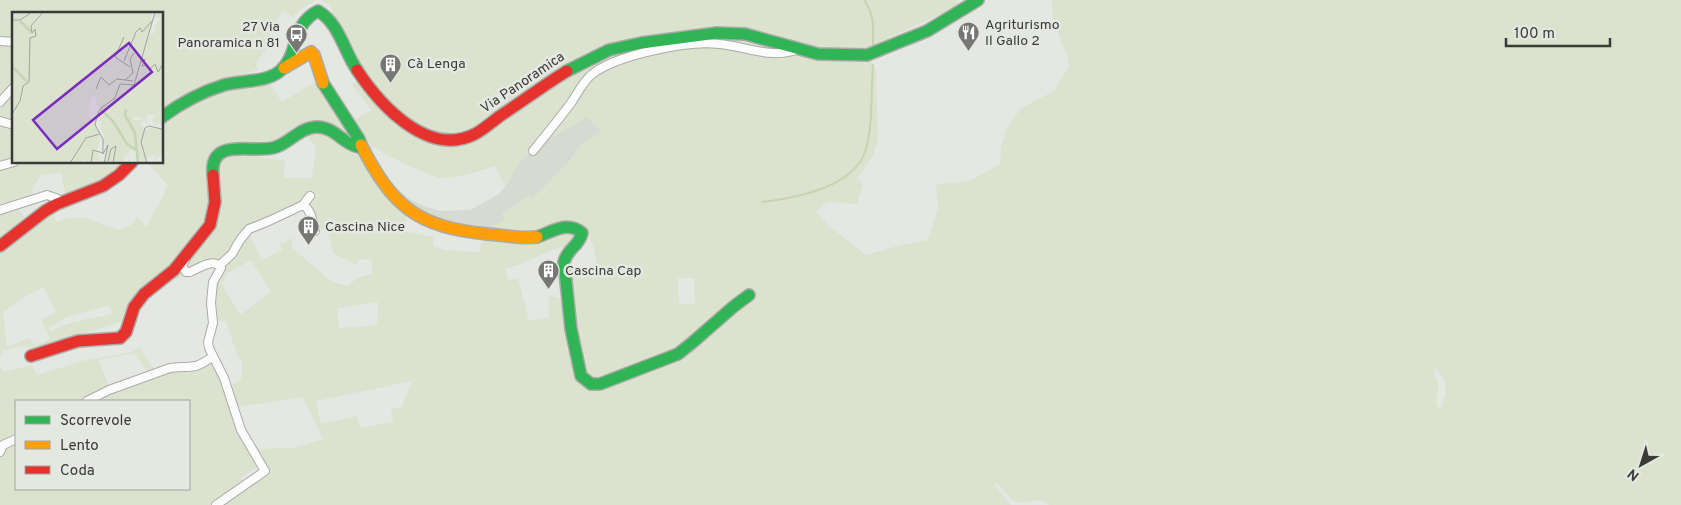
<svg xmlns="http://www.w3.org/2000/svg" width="1681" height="505" font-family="Overpass,sans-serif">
  <rect width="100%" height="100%" fill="#e5e7e2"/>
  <path fill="#d6dad0" d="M 586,117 L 601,130 L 581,145 L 570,161 L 532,200 L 529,196 L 502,214 L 505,219 L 484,232 L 431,219 L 397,196 L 396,189 L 413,201 L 426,207 L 441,211 L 470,210 L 499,194 L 505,187 L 518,164 L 537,146 Z"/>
  <g fill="#dbe3cf" fill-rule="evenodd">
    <path d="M 0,0 L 316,0 L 302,8 L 293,17 L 283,11 L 273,26 L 269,44 L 256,63 L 258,70 L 243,74 L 244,79 L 163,112 L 162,14 L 14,14 L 14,162 L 127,163 L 104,181 L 74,194 L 72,191 L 65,193 L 61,173 L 41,175 L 33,186 L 31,197 L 22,203 L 19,209 L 26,222 L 0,244 Z"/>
    <path d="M 321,0 L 956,0 L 959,6 L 864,49 L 849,53 L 834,47 L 833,51 L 812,48 L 746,30 L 640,38 L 606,46 L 474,130 L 445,136 L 417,126 L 380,96 L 365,76 L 334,17 L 331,6 Z"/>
    <path d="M 1052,0 L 1681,0 L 1681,505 L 1049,505 C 1039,496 1029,504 1017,502 C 1007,499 1005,488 996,483 L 994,485 L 1011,505 L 0,505 L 0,366 L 3,372 L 32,365 L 37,375 L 82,361 L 132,352 L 139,347 L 155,371 L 107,388 L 81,401 L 16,401 L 16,438 L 9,442 L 16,439 L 16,489 L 189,489 L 189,401 L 91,401 L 174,369 L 196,370 L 212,361 L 226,388 L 240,434 L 258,466 L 241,478 L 247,486 L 268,469 L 262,465 L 253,449 L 293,448 L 323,439 L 303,397 L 237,407 L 230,386 L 241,380 L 242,362 L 238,358 L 226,321 L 214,321 C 212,303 212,288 222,273 L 217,271 L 218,268 L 213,265 L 192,275 L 166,281 L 162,283 L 159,280 C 145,291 132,302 126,320 L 36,348 L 19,346 L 3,351 L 0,359 L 0,248 L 52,209 L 56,222 L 70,218 L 86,218 L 106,226 L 121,230 L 132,224 L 137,217 L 147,227 L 168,186 L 148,163 L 162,162 L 163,122 C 182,107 220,86 245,83 C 252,82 261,83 269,83 L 282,102 L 318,80 L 326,95 L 356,139 L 356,142 L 354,143 C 343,138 336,128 324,125 C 304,122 294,136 278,142 C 263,148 243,146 227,146 C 201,156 210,179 211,201 C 211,209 210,216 207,224 L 212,227 L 219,200 L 216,183 L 216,167 L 218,162 L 226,155 L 231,153 L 253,154 L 260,157 L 285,161 L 284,178 L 312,178 L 316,146 L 309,140 L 309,132 L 319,131 L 335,136 L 340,140 L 346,150 L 366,160 L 397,205 L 407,213 L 403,231 L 434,237 L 433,246 L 445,250 L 479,252 L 485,235 L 535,240 L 568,229 L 577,231 L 580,236 L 577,242 L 575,244 L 554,249 L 521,264 L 505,269 L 508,280 L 518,278 L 529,321 L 549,317 L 549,295 L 567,301 C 568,323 568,365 585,382 L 587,380 C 574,367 570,296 568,275 L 573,274 L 585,275 L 598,272 L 593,244 L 584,231 L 576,226 L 563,225 L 540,234 L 531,235 L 484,232 L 505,219 L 502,214 L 529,196 L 532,199 L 570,161 L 581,145 L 601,130 L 586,117 L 537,145 L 518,164 L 505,187 L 495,166 C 479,171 459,178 442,178 C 433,178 382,154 375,147 L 369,153 L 352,122 L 371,110 L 352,85 L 358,79 C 383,112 434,164 480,138 C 514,118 542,89 576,69 C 607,51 642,47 677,41 C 700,38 722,34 745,38 C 758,40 772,45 785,49 L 785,55 L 797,54 L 828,59 L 867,58 L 868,60 L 871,60 L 876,70 L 878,139 L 873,156 L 857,178 L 863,184 L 857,204 L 827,202 L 816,212 L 829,226 L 866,255 L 905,244 L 928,240 L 938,208 L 936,185 C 944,182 951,184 959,183 C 974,181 987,171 1000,164 L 1001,148 L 1007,128 L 1021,108 L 1054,91 L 1069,66 L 1066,52 L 1053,21 ZM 309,194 L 311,197 L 308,202 L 316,227 L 319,226 L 329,234 L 333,253 L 356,265 L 359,259 L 372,260 L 372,274 L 357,278 L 348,286 L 331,281 L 292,248 L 292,238 L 280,244 L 282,250 L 262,260 L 248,234 L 237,247 L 234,246 L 242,232 L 249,225 L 275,216 L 300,202 ZM 251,260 L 271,292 L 240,315 L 222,284 L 226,274 ZM 678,278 L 694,278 L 695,304 L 679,304 ZM 44,287 L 56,312 L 41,320 L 50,339 L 36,345 L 28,338 L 7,347 L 3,312 L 28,295 ZM 378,302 L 377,325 L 339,328 L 337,308 ZM 109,305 L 112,314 L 66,324 L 51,332 L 48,328 L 67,317 ZM 134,353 L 148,372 L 109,386 L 98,360 ZM 1435,367 L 1445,382 L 1446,392 L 1440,411 L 1436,402 L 1439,384 L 1435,376 L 1434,370 ZM 412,381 L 402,407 L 391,409 L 393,422 L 360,428 L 357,416 L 321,424 L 316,401 Z"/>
  </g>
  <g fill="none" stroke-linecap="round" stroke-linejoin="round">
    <g stroke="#c6d4b2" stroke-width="2">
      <path d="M 864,0 C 875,15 873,27 873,45"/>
      <path d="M 762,202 C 795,198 855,188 866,149 C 873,123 871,91 873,65"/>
    </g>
    <defs>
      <g id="street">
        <path d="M 0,41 L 14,42"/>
        <path d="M 0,102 L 14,87"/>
        <path d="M 0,121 L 14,125"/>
        <path d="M 533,151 C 546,135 559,119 571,103 C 577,94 583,82 591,75 C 615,55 689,40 719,44 C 746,46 772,60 798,49"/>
        <path d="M 0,166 L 14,162"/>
        <path d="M 303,205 L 310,196"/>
        <path d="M 0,210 L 47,195 L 56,198 L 62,202"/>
        <path d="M 185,260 L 182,266 L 186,272 L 190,272 C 199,268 215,257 221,268 L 213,282 L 212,292 L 211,303 L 213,323 L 208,342 L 209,348 L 224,378 L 241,430 L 265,471 L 216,505"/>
        <path d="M 220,265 L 232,254 L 240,240 L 249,229 L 269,221 L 303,205 C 311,209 313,222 315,231"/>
        <path d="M 87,401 L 109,390 L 170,368 C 191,365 193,371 212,357"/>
        <path d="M 0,452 L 3,445 L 16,439"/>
      </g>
      <g id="fast">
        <path d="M 567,71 L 609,50 L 641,43 L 717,33 L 745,34 L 818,54 L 867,55 L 927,31 L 978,0"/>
        <path d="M 162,117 C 181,103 201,92 224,85 C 241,80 266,83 280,71 C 300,54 290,25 318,11 C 339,23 344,51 357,70"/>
        <path d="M 213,175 C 209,135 255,155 276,147 C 290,142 301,127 317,127 C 335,127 343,144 358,147 L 361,145 L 359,139 L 323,83"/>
        <path d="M 537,237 C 552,232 568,220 582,233 C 579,247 568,247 564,262 L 571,329 L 581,376 L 591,384 L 600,384 L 678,354 L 693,342 L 733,307 L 749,295"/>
      </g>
      <g id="slow">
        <path d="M 284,68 L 311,52 L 314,55 L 323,83"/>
        <path d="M 361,145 C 393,207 417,227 487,234 C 503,235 521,239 537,237"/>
      </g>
      <g id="jam">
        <path d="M 357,70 C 380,105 428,158 475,134 C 484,129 492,122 500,116 C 523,101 544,85 567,71"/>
        <path d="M 0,246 L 45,211 L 57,204 L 103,186 L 119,175 L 132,162"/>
        <path d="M 31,356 L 78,341 L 120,338 L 126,332 L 134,307 L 144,294 L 174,270 L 210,225 L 215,202 L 213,175"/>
      </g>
    </defs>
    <use href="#street" stroke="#aaaba8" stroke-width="10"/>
    <use href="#fast" stroke="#aaaba8" stroke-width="14"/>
    <use href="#slow" stroke="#aaaba8" stroke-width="14"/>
    <use href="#jam" stroke="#aaaba8" stroke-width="14"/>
    <use href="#street" stroke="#fbfbfb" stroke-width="8"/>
    <use href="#fast" stroke="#30b455" stroke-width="11"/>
    <use href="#slow" stroke="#ff9f0a" stroke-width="11"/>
    <use href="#jam" stroke="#e5322d" stroke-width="11"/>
  </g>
  <defs>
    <symbol id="restaurant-pin" viewBox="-11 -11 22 30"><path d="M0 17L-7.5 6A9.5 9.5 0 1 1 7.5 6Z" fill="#767774" stroke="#e5e8e1"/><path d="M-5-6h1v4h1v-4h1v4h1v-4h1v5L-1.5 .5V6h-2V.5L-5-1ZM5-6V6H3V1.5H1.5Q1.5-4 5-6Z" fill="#fff"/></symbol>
    <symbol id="bus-pin" viewBox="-11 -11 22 30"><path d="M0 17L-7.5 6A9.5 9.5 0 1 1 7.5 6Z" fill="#767774" stroke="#e5e8e1"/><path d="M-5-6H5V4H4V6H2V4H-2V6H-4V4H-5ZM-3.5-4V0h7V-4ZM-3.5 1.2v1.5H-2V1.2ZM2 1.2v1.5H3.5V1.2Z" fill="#fff"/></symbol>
    <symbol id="building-pin" viewBox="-11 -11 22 30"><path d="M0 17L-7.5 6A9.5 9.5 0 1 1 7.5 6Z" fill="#767774" stroke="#e5e8e1"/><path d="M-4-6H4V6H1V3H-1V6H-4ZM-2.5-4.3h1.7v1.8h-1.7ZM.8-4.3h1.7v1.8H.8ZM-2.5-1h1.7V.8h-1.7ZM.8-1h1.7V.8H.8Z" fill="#fff"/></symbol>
  </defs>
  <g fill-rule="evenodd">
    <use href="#restaurant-pin" x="956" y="20" width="25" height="34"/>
    <use href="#bus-pin" x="284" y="22" width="25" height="34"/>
    <use href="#building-pin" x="378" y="52" width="25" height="34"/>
    <use href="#building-pin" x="296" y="214" width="25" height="34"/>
    <use href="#building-pin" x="536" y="258" width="25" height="34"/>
  </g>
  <g text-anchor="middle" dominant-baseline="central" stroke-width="5" stroke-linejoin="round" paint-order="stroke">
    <g font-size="14" fill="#3a3b39" stroke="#e5e8e1" text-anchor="start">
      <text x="985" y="25">Agriturismo<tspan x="985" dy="16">Il Gallo 2</tspan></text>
      <text x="280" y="27" text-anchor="end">27 Via<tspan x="280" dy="16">Panoramica n 81</tspan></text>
      <text x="407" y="64">Cà Lenga</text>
      <text x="325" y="227">Cascina Nice</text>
      <text x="565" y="271">Cascina Cap</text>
    </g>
    <g font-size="14" fill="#3a3b39" stroke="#e5e8e1">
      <text transform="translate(523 83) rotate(-34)">Via Panoramica</text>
    </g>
  </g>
  <g transform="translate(12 12)">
    <rect width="151" height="151" fill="#e5e7e2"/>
    <path d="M 0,0 L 19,0 L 12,4 L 10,7 L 21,0 L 30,0 L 26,4 L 19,14 L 19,20 L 20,22 L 20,14 L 32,0 L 140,0 L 137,23 L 144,20 L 142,14 L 149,6 L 142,6 L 145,0 L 151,0 L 151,113 L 142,112 L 140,108 L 144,104 L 140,103 L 135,102 L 135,112 L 132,107 L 123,104 L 121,108 L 132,108 L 128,112 L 133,119 L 141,115 L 151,117 L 151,144 L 150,141 L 140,151 L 145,142 L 133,147 L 135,151 L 129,151 L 128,147 L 126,151 L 126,142 L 122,151 L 125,140 L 119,138 L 115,142 L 116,144 L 119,151 L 114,143 L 111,145 L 113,151 L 93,151 L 95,134 L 91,133 L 91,127 L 93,125 L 89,117 L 90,109 L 86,109 L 89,97 L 84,92 L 84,85 L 79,85 L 76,105 L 83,109 L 87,122 L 81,124 L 86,123 L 88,128 L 85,137 L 90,151 L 83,148 L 74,151 L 73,147 L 70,150 L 72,151 L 0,151 L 0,9 L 9,8 L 0,8 Z" fill="#dbe3cf"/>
    <path fill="none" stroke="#c6d4b2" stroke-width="2.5" d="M 8,9 L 19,20M 0,54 L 15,70M 114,97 L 113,103 L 123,121 L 126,151M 89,98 L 101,109 L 115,132 L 126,139"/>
    <path fill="none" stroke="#a1a29e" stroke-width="1" d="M 0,8 L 8,8 L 20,0M 112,25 L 103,45 L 118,55M 112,49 L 124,20 L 128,16 L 130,20 L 141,8M 129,50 L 133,47 L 130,54 L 135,53 L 137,58 L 143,52 L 146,60 L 152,50M 121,69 L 113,68 L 121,61 L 118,47 L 122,41M 84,77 L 89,65 L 97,73 L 105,67 L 113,68M 0,102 L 8,89 L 11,74 L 17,70 L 18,26 L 24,24 L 23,17 L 20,21 L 19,14 L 31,0M 96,149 L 99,137 L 104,134 L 101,151M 58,151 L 74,126 L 88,122M 79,151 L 81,138 L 91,141M 92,151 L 96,133 L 91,142 L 91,127 L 83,113 L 85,104 L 88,97 L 103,86 L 108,72 L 122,73 L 143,0M 135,151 L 129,130 L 133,116 L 137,114 L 150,117"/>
    <path fill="#7b2cbf" fill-opacity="0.15" stroke="#7b2cbf" stroke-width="2.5" d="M 117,31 L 140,60 L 45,137 L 21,108 Z"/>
    <rect width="151" height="151" fill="none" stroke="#3a3b39" stroke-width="2.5"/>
  </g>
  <rect x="15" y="400" width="175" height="90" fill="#e5e8e1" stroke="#a1a39e"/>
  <rect x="25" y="416" width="25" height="8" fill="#30b455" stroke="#a1a39e"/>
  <text x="60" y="425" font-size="15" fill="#3a3b39">Scorrevole</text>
  <rect x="25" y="441" width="25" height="8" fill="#ff9f0a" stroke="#a1a39e"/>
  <text x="60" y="450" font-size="15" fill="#3a3b39">Lento</text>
  <rect x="25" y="466" width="25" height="8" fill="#e5322d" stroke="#a1a39e"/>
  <text x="60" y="475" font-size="15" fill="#3a3b39">Coda</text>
  <g transform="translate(1641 465) rotate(219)" stroke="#e5e8e1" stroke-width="4" paint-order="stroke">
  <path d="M0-4L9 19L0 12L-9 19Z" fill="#3a3b39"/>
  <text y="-8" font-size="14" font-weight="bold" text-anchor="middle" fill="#3a3b39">N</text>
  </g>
  <path d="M1506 38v8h104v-8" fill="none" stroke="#3a3b39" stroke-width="2.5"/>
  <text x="1514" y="38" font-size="15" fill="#3a3b39" stroke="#e5e8e1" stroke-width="4" paint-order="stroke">100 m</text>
</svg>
